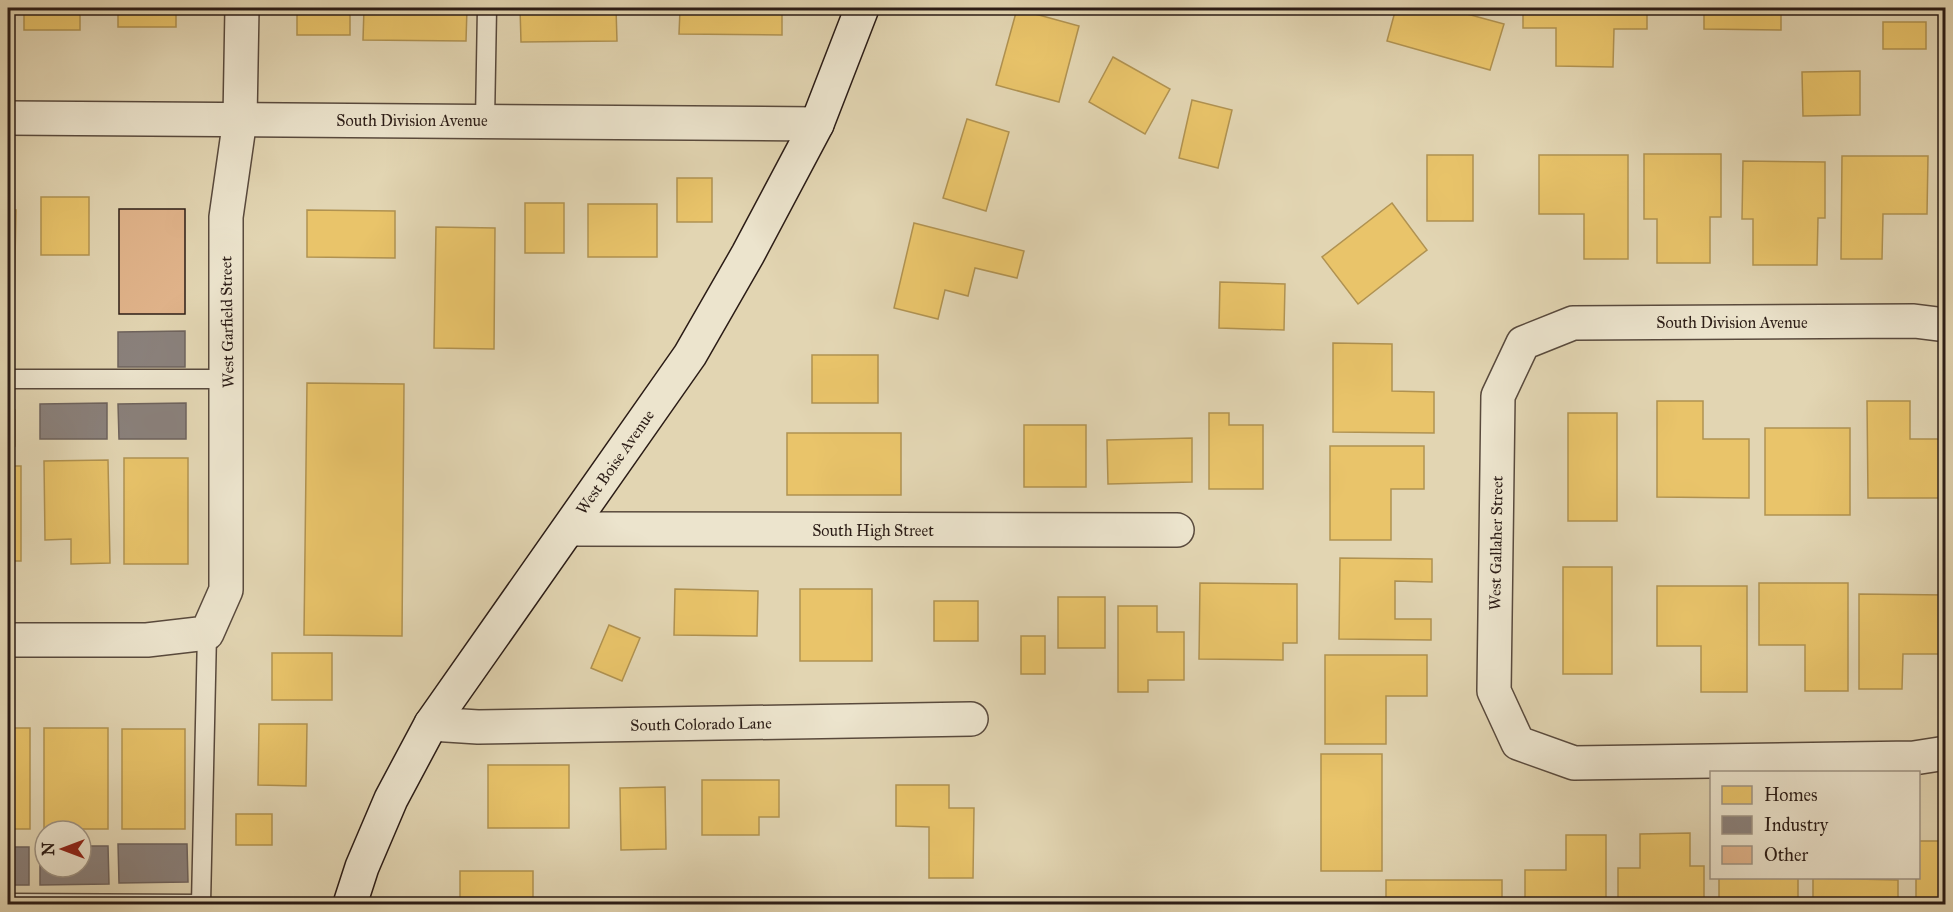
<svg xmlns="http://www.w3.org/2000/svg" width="1953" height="912" font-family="'IM FELL Great Primer',serif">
  <rect width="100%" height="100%" fill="#e2d5b2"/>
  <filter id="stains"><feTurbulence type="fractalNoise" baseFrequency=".00333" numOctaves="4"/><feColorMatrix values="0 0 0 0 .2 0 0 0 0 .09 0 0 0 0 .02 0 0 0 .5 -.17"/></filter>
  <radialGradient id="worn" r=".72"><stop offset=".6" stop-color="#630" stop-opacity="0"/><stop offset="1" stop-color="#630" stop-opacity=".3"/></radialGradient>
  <g fill="#e9c46a" stroke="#b09251" stroke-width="1.5">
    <path d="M 24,8 L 100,8 L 100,11 L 80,11 L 80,30 L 24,30 Z"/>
    <rect x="118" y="8" width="58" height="19"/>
    <rect x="297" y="8" width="53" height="27"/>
    <path d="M 364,8 L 467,8 L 466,41 L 363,40 Z"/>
    <path d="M 520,8 L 616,8 L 617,41 L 521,42 Z"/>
    <path d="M 703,8 L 782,8 L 782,35 L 679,34 L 680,10 L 703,10 Z"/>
    <path d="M 1396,8 L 1445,8 L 1504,24 L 1490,70 L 1387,41 Z"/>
    <path d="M 1523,8 L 1647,8 L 1647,29 L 1614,29 L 1613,67 L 1556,66 L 1556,28 L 1523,28 Z"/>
    <path d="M 1678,8 L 1781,8 L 1781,30 L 1704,29 L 1704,12 L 1678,12 Z"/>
    <path d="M 1017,9 L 1079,26 L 1059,102 L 996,85 Z"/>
    <rect x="1883" y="22" width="43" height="27"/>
    <path d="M 1113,57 L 1170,89 L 1145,134 L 1089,102 Z"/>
    <path d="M 1860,71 L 1860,115 L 1803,116 L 1802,72 Z"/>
    <path d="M 1192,100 L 1232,110 L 1218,168 L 1179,158 Z"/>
    <path d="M 967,119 L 1009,132 L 986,211 L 943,198 Z"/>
    <path d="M 1644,154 L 1721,154 L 1721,217 L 1710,217 L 1710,263 L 1657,263 L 1657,219 L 1644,219 Z"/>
    <rect x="1427" y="155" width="46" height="66"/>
    <path d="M 1539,155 L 1628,155 L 1628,259 L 1584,259 L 1584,214 L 1539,214 Z"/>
    <rect x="1944" y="155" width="2" height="70"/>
    <path d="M 1842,156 L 1928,156 L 1927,214 L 1883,214 L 1882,259 L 1841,259 Z"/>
    <path d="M 1743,161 L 1825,162 L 1825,218 L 1818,218 L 1817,265 L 1753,265 L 1753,219 L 1742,219 Z"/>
    <rect x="677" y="178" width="35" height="44"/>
    <rect x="41" y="197" width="48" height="58"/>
    <rect x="525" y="203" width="39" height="50"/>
    <path d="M 1392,203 L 1427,250 L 1358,304 L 1322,257 Z"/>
    <rect x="588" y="204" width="69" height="53"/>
    <path d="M 8,210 L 16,210 L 14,311 L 8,311 Z"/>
    <path d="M 307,210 L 395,211 L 395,258 L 307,257 Z"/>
    <path d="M 914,223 L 1024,251 L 1017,278 L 975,268 L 968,296 L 945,290 L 938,319 L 894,308 Z"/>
    <path d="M 436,227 L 495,228 L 494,349 L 434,348 Z"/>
    <path d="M 1220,282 L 1285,284 L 1284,330 L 1219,328 Z"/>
    <path d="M 1333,343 L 1392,344 L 1392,391 L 1434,392 L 1434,433 L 1333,432 Z"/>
    <rect x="812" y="355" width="66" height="48"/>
    <path d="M 307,383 L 404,384 L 402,636 L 304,635 Z"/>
    <path d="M 1657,401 L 1703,401 L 1703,439 L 1749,439 L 1749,498 L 1657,497 Z"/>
    <path d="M 1867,401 L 1910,401 L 1910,439 L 1946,439 L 1946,498 L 1868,498 Z"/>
    <rect x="8" y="410" width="7" height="36"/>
    <path d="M 1209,413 L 1229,413 L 1229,425 L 1263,425 L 1263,489 L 1209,489 Z"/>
    <rect x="1568" y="413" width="49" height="108"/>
    <rect x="1024" y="425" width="62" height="62"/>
    <rect x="1765" y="428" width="85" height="87"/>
    <rect x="787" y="433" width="114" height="62"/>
    <path d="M 1192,438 L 1192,482 L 1108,484 L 1107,440 Z"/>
    <path d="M 1330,446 L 1424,446 L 1424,489 L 1391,489 L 1391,540 L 1330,540 Z"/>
    <rect x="124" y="458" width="64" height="106"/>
    <path d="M 108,460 L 110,563 L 71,564 L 71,539 L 45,540 L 44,461 Z"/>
    <rect x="8" y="466" width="13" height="95"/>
    <path d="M 1340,558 L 1432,559 L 1432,582 L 1395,581 L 1395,619 L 1431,619 L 1431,640 L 1339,639 Z"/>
    <rect x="1563" y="567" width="49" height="107"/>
    <path d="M 1200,583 L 1297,584 L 1297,643 L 1283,643 L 1283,660 L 1199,659 Z"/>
    <path d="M 1759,583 L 1848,583 L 1848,691 L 1805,691 L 1805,645 L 1759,645 Z"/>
    <path d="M 1657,586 L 1747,586 L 1747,692 L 1701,692 L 1701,646 L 1657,646 Z"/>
    <path d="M 675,589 L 758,591 L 757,636 L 674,635 Z"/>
    <rect x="800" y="589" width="72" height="72"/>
    <path d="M 1859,594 L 1946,595 L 1946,654 L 1903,654 L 1902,689 L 1859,689 Z"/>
    <rect x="1058" y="597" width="47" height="51"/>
    <rect x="934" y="601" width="44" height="40"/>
    <path d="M 1118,606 L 1157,606 L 1157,632 L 1184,632 L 1184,680 L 1148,680 L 1148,692 L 1118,692 Z"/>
    <path d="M 609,625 L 640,638 L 622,681 L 591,668 Z"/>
    <rect x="1021" y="636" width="24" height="38"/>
    <rect x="272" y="653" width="60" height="47"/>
    <path d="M 1325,655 L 1427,655 L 1427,696 L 1386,696 L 1386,744 L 1325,744 Z"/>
    <path d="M 259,724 L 307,724 L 306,786 L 258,785 Z"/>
    <rect x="8" y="728" width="22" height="101"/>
    <rect x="44" y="728" width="64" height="101"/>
    <rect x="122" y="729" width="63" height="100"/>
    <rect x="1321" y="754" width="61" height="117"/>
    <rect x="488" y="765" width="81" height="63"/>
    <path d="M 702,780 L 779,780 L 779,817 L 759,817 L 759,835 L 702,835 Z"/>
    <path d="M 896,785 L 949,785 L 949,808 L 974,808 L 973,878 L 929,878 L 929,827 L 896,826 Z"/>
    <path d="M 665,787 L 666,849 L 621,850 L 620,788 Z"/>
    <rect x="236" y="814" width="36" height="31"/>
    <path d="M 1690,833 L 1690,866 L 1704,866 L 1704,904 L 1618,904 L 1618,868 L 1640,868 L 1640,834 Z"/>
    <path d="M 1566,835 L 1606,835 L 1606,904 L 1525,904 L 1525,870 L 1566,870 Z"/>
    <path d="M 1918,841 L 1946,841 L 1946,904 L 1916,904 L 1916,878 L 1918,878 Z"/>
    <rect x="460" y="871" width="73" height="33"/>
    <rect x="1719" y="878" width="79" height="26"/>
    <path d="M 1813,878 L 1898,880 L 1898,904 L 1813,904 Z"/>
    <rect x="1386" y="880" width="116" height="24"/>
  </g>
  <g fill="#8a817c" stroke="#6e635d" stroke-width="1.5">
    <path d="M 185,331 L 185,367 L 118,367 L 118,332 Z"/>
    <path d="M 107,403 L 107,439 L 40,439 L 40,404 Z"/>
    <path d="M 186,403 L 186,439 L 119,439 L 118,404 Z"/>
    <path d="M 118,844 L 187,844 L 188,882 L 119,883 Z"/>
    <path d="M 40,846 L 45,846 L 45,867 L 81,867 L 81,846 L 108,846 L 109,884 L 40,885 Z"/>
    <rect x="8" y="847" width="21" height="38"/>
  </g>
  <rect fill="#e1b48b" stroke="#2b1c16" stroke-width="1.5" x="119" y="209" width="66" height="105"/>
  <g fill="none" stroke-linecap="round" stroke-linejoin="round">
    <defs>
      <g id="lane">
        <path d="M 485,121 L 487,8"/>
        <path d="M 8,379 L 227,379"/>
        <path d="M 8,903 L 201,904 L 207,633"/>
      </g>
      <g id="street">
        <path d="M 8,118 L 817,124"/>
        <path d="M 1946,325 L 1914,321 L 1573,323 L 1523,343 L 1498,396 L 1494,691 L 1518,743 L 1574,763 L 1914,758 L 1946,753"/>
        <path d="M 569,529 L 1177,530"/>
        <path d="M 8,640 L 147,640 L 207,633 L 226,590 L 226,217 L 240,119 L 242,8"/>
        <path d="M 431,724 L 478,727 L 971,719"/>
      </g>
      <path id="secondary" d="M 350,904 L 362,867 L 391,799 L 431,724 L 690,355 L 748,254 L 817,124 L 862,8"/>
    </defs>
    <use href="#lane" stroke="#594a3d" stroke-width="21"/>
    <use href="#street" stroke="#594a3d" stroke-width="36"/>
    <use href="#secondary" stroke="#2b1c16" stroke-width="36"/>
    <use href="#lane" stroke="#ece4cd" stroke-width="18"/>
    <use href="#street" stroke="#ece4cd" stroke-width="33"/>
    <use href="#secondary" stroke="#ece4cd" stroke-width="33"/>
  </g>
  <g text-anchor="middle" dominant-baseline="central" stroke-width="6" stroke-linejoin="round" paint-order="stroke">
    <g font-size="16" fill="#2b1c16" stroke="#ece4cd">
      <text x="412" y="120">South Division Avenue</text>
      <text transform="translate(227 322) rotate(-91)">West Garfield Street</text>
      <text x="1732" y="322">South Division Avenue</text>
      <text transform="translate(615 462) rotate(-55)">West Boise Avenue</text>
      <text x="873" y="530">South High Street</text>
      <text transform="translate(1496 543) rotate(-89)">West Gallaher Street</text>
      <text transform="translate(701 724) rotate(-1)">South Colorado Lane</text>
    </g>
  </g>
  <rect width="1953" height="912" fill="none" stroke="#e2d5b2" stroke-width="30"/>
  <rect x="9" y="9" width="1935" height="894" fill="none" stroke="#2b1c16" stroke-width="3"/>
  <rect x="15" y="15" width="1923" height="882" fill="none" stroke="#2b1c16" stroke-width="1.5"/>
  <rect x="1710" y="771" width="210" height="108" fill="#ece4cd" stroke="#9f9484" stroke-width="1.5"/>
  <rect x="1722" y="786" width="30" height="18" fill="#e9c46a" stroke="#9f9484" stroke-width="1.5"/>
  <text x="1764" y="801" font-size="18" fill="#2b1c16">Homes</text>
  <rect x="1722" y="816" width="30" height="18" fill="#8a817c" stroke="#9f9484" stroke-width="1.5"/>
  <text x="1764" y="831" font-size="18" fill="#2b1c16">Industry</text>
  <rect x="1722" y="846" width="30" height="18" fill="#e1b48b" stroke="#9f9484" stroke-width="1.5"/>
  <text x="1764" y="861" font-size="18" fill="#2b1c16">Other</text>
  <g transform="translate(63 849) rotate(270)"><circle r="28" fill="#ece4cd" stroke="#9f9484" stroke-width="1.5"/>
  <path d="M0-4.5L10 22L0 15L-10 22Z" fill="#8f2418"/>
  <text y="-9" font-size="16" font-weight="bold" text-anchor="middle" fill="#2b1c16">N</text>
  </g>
  <rect width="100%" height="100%" filter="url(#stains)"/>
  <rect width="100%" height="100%" fill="url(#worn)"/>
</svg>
